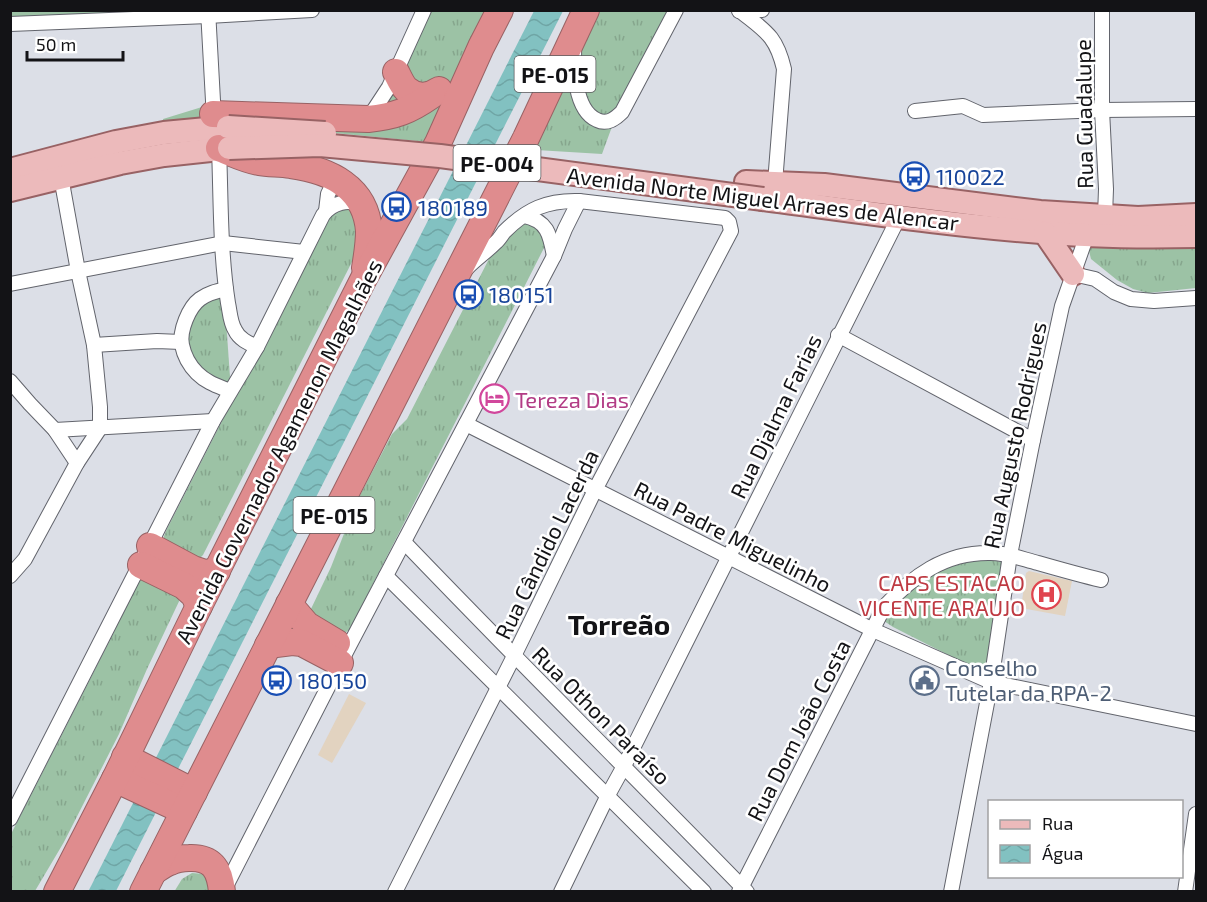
<svg xmlns="http://www.w3.org/2000/svg" width="1207" height="902" font-family="'Exo 2',sans-serif">
  <defs>
    <pattern id="grass-tufts" width="24" height="20" patternUnits="userSpaceOnUse" patternTransform="scale(1.5)"><rect width="24" height="20" fill="#9cc2a5"/><path d="M3 7l-1-3M5 7V3M7 7l1-3M15 17l-1-3M17 17v-4M19 17l1-3" fill="none" stroke="#86a68d"/></pattern>
    <pattern id="water-waves" width="16" height="10" patternUnits="userSpaceOnUse" patternTransform="scale(1.5)"><rect width="16" height="10" fill="#82c1c1"/><path d="M0 5q4-4 8 0t8 0" fill="none" stroke="#6fa5a5"/></pattern>
  </defs>
  <rect width="100%" height="100%" fill="#dcdfe7"/>
  <g fill="#e2d3c0">
    <path d="M 1029,571 L 1072,581 L 1065,616 L 1021,608 L 1026,573 Z"/>
    <path d="M 349,694 L 366,703 L 332,763 L 318,755 Z"/>
  </g>
  <g fill="url(#grass-tufts)">
    <path d="M 10,11 L 194,11 L 11,17 Z"/>
    <path d="M 424,11 L 500,11 L 438,143 L 334,133 L 164,133 L 163,119 L 215,103 L 369,110 Z"/>
    <path d="M 586,11 L 673,11 L 621,102 L 602,154 L 520,149 Z"/>
    <path d="M 342,206 L 357,212 L 356,254 L 203,555 L 199,559 L 164,542 L 164,536 L 167,529 L 328,213 Z"/>
    <path d="M 522,222 L 537,224 L 545,243 L 545,246 L 350,629 L 345,633 L 339,634 L 310,611 L 331,567 L 356,503 L 392,434 L 407,419 L 492,253 Z"/>
    <path d="M 1196,243 L 1196,288 L 1148,293 L 1133,289 L 1117,280 L 1091,259 L 1089,251 L 1092,245 Z"/>
    <path d="M 224,292 L 230,377 L 229,383 L 225,384 L 197,369 L 186,339 L 190,310 Z"/>
    <path d="M 983,559 L 1003,562 L 988,660 L 982,666 L 972,667 L 893,627 L 884,621 L 890,609 L 909,587 L 952,563 Z"/>
    <path d="M 145,576 L 183,593 L 147,669 L 119,734 L 64,842 L 35,891 L 11,891 L 10,836 L 111,638 L 135,587 L 140,580 Z"/>
    <path d="M 192,873 L 204,874 L 213,892 L 174,892 L 182,879 Z"/>
  </g>
  <path fill="url(#water-waves)" d="M 534,11 L 563,11 L 116,891 L 88,892 Z"/>
  <g fill="none" stroke-linecap="round" stroke-linejoin="round">
    <defs>
      <g id="street">
        <path d="M 208,10 L 214,119"/>
        <path d="M 739,10 C 765,31 776,35 784,69 L 775,183"/>
        <path d="M 739,11 L 762,10"/>
        <path d="M 10,24 L 208,16 L 312,10"/>
        <path d="M 574,46 C 574,67 574,110 597,120 C 607,125 615,119 622,112 L 676,10"/>
        <path d="M 915,111 L 963,106 L 983,115 L 1102,110 L 1196,109"/>
        <path d="M 368,119 L 389,87 L 424,10"/>
        <path d="M 219,148 C 221,200 220,252 228,303 C 230,312 230,322 235,330 C 239,339 248,343 257,347"/>
        <path d="M 326,211 L 328,194 L 336,178"/>
        <path d="M 524,216 C 548,221 550,235 554,256"/>
        <path d="M 1073,274 L 1095,279 L 1114,292 L 1131,299 L 1154,301 L 1196,298"/>
        <path d="M 10,284 L 223,243 L 304,252"/>
        <path d="M 226,289 C 217,291 208,293 200,299 C 189,307 179,331 182,345 C 184,355 190,366 197,373 C 207,383 218,386 230,391"/>
        <path d="M 838,335 L 1033,440"/>
        <path d="M 94,345 L 157,341 L 181,342"/>
        <path d="M 10,381 L 30,404 L 55,430 L 77,463"/>
        <path d="M 466,424 L 873,630 L 991,682 L 1196,724"/>
        <path d="M 55,430 L 213,421"/>
        <path d="M 404,542 C 517,660 633,775 747,892"/>
        <path d="M 10,576 L 25,559 L 77,463 L 100,428 L 100,407 L 94,345 L 78,271 L 61,177"/>
        <path d="M 386,576 L 704,892"/>
        <path d="M 10,819 L 213,421 L 257,347 L 323,215 C 332,203 349,198 362,206"/>
        <path d="M 224,890 L 348,648 L 554,256 L 565,229 L 579,201"/>
        <path d="M 395,892 L 514,656 L 595,490 L 731,231 L 729,222 L 725,218 L 579,201 C 547,200 527,209 504,232 C 501,236 499,240 495,243 C 486,252 476,259 467,268"/>
        <path d="M 561,892 L 608,795 L 624,766 C 716,583 806,399 899,217"/>
        <path d="M 739,892 L 884,607 C 913,576 944,553 988,553 C 1005,552 1022,559 1038,563 C 1059,569 1080,575 1101,580"/>
        <path d="M 951,892 L 991,682 L 1010,555 L 1033,440 L 1062,306 L 1087,235 L 1105,216 L 1106,189 L 1102,110 L 1102,10"/>
        <path d="M 1185,892 L 1196,814"/>
      </g>
      <g id="primary">
        <path d="M 10,170 L 116,142 L 164,133 L 228,127"/>
        <path d="M 746,182 L 824,185 L 1040,212 L 1138,218 L 1196,215"/>
        <path d="M 10,190 L 120,163 L 164,155 L 229,148"/>
        <path d="M 763,199 C 855,211 948,225 1041,232 C 1093,237 1144,237 1196,236"/>
        <path d="M 1045,233 L 1073,274"/>
      </g>
      <g id="highway">
        <path d="M 396,72 C 399,78 402,85 406,89 C 416,98 429,97 439,90"/>
        <path d="M 213,114 L 368,119 C 396,116 409,111 432,95"/>
        <path d="M 219,148 C 232,153 246,160 259,162 C 269,164 280,163 291,165 C 329,170 366,187 369,231 C 369,243 367,256 365,268"/>
        <path d="M 150,546 L 193,569 L 205,573 L 217,571"/>
        <path d="M 141,565 L 184,586 L 194,595 L 199,606"/>
        <path d="M 289,604 L 307,625 L 337,643"/>
        <path d="M 268,645 L 292,642 L 302,643 L 340,663"/>
        <path d="M 125,757 L 194,792"/>
        <path d="M 115,779 L 184,811"/>
        <path d="M 153,872 C 159,868 164,864 170,862 C 176,859 183,858 189,858 C 213,857 220,870 222,892"/>
        <path d="M 57,892 L 115,779 L 199,606 L 363,280 L 438,143 L 481,47 L 500,10"/>
        <path d="M 143,892 L 526,138 L 586,10"/>
      </g>
    </defs>
    <use href="#street" stroke="#62646c" stroke-width="16"/>
    <use href="#primary" stroke="#986264" stroke-width="26"/>
    <use href="#highway" stroke="#986264" stroke-width="28"/>
    <use href="#street" stroke="#fff" stroke-width="14"/>
    <use href="#primary" stroke="#ecbabb" stroke-width="22"/>
    <use href="#highway" stroke="#df8c8e" stroke-width="26"/>
    <defs>
      <g id="primary-bridge">
        <path d="M 228,127 L 325,133"/>
        <path d="M 229,148 L 320,145 L 440,156 L 763,199"/>
      </g>
    </defs>
    <use href="#primary-bridge" stroke="#986264" stroke-width="26" stroke-linecap="butt"/>
    <use href="#primary-bridge" stroke="#ecbabb" stroke-width="22"/>
  </g>
  <defs>
    <symbol id="bus-ring" viewBox="-11 -11 22 22"><circle r="9.5" fill="#fff" stroke="#1a4fb4" stroke-width="1.5"/><path d="M-5-6H5V4H4V6H2V4H-2V6H-4V4H-5ZM-3.5-4V0h7V-4ZM-3.5 1.2v1.5H-2V1.2ZM2 1.2v1.5H3.5V1.2Z" fill="#1a4fb4"/></symbol>
    <symbol id="hotel-ring" viewBox="-11 -11 22 22"><circle r="9.5" fill="#fff" stroke="#d1479c" stroke-width="1.5"/><path d="M-6-4.5h1.5V1H6V5H4.5V3h-9V5H-6ZM-4 0a1.8 1.8 0 1 1 3.6 0ZM.5 0V-2.5h3Q6-2.5 6 0Z" fill="#d1479c"/></symbol>
    <symbol id="hospital-ring" viewBox="-11 -11 22 22"><circle r="9.5" fill="#fff" stroke="#e0444e" stroke-width="1.5"/><path d="M-5-5h3v3.5h4V-5h3V5h-3V1.5h-4V5h-3Z" fill="#e0444e"/></symbol>
    <symbol id="civic-ring" viewBox="-11 -11 22 22"><circle r="9.5" fill="#fff" stroke="#5c6f8a" stroke-width="1.5"/><path d="M-.6-6.5H3V-4.5H.6V-3L4-1V1h2V6H-6V1h2V-1L-.6-3ZM-1.2 2.5V6h2.4V2.5Z" fill="#5c6f8a"/></symbol>
  </defs>
  <g fill-rule="evenodd">
    <use href="#bus-ring" x="898" y="160" width="33" height="33"/>
    <use href="#bus-ring" x="380" y="190" width="33" height="33"/>
    <use href="#bus-ring" x="452" y="278" width="33" height="33"/>
    <use href="#hotel-ring" x="478" y="382" width="33" height="33"/>
    <use href="#hospital-ring" x="1030" y="578" width="33" height="33"/>
    <use href="#bus-ring" x="260" y="664" width="33" height="33"/>
    <use href="#civic-ring" x="908" y="664" width="33" height="33"/>
  </g>
  <g text-anchor="middle" dominant-baseline="central" stroke-width="5" stroke-linejoin="round" paint-order="stroke">
    <g fill="#fff" stroke="#5a5a5c" stroke-width="1.5">
      <rect x="514.5" y="56" width="81" height="36" rx="4.5"/>
      <rect x="453.5" y="145" width="87" height="36" rx="4.5"/>
      <rect x="293.5" y="497" width="81" height="36" rx="4.5"/>
    </g>
    <g font-size="21" font-weight="bold" fill="#131316">
      <text x="555" y="74">PE-015</text>
      <text x="497" y="163">PE-004</text>
      <text x="334" y="515">PE-015</text>
    </g>
    <g font-size="22" fill="#131316" stroke="#fff">
      <text transform="translate(1083 114) rotate(-91)">Rua Guadalupe</text>
      <text transform="translate(763 198) rotate(7)">Avenida Norte Miguel Arraes de Alencar</text>
      <text transform="translate(775 416) rotate(-64)">Rua Djalma Farias</text>
      <text transform="translate(1014 435) rotate(-78)">Rua Augusto Rodrigues</text>
      <text transform="translate(278 451) rotate(-63)">Avenida Governador Agamenon Magalhães</text>
      <text transform="translate(733 536) rotate(27)">Rua Padre Miguelinho</text>
      <text transform="translate(546 544) rotate(-64)">Rua Cândido Lacerda</text>
      <text transform="translate(602 715) rotate(45)">Rua Othon Paraíso</text>
      <text transform="translate(798 730) rotate(-63)">Rua Dom João Costa</text>
    </g>
    <g font-size="22" fill="#164399" stroke="#fff" text-anchor="start">
      <text x="936" y="176">110022</text>
      <text x="418" y="207">180189</text>
      <text x="489" y="294">180151</text>
      <text x="298" y="680">180150</text>
    </g>
    <g font-size="22" fill="#b23c85" stroke="#fff" text-anchor="start">
      <text x="515" y="399">Tereza Dias</text>
    </g>
    <g font-size="22" fill="#be3a42" stroke="#fff" text-anchor="end">
      <text x="1025" y="582">CAPS ESTACAO<tspan x="1025" dy="25">VICENTE ARAUJO</tspan></text>
    </g>
    <g font-size="22" fill="#4e5e75" stroke="#fff" text-anchor="start">
      <text x="945" y="667">Conselho<tspan x="945" dy="25">Tutelar da RPA-2</tspan></text>
    </g>
    <g font-size="28" font-weight="bold" fill="#131316" stroke="#fff">
      <text x="619" y="624">Torreão</text>
    </g>
  </g>
  <rect width="1207" height="902" fill="none" stroke="#131316" stroke-width="24"/>
  <rect x="988" y="800" width="195" height="78" fill="#ffffff" stroke="#a1a1a2" stroke-width="1.5"/>
  <rect x="1000" y="820" width="30" height="9" fill="#ecbabb" stroke="#a1a1a2" stroke-width="1.5"/>
  <text x="1042" y="830" font-size="18" fill="#131316">Rua</text>
  <rect x="1000" y="845" width="30" height="18" fill="url(#water-waves)" stroke="#a1a1a2" stroke-width="1.5"/>
  <text x="1042" y="860" font-size="18" fill="#131316">Água</text>
  <path d="M27 51v9h96v-9" fill="none" stroke="#131316" stroke-width="3"/>
  <text x="36" y="51" font-size="18" fill="#131316" stroke="#ffffff" stroke-width="4.5" paint-order="stroke">50 m</text>
</svg>
